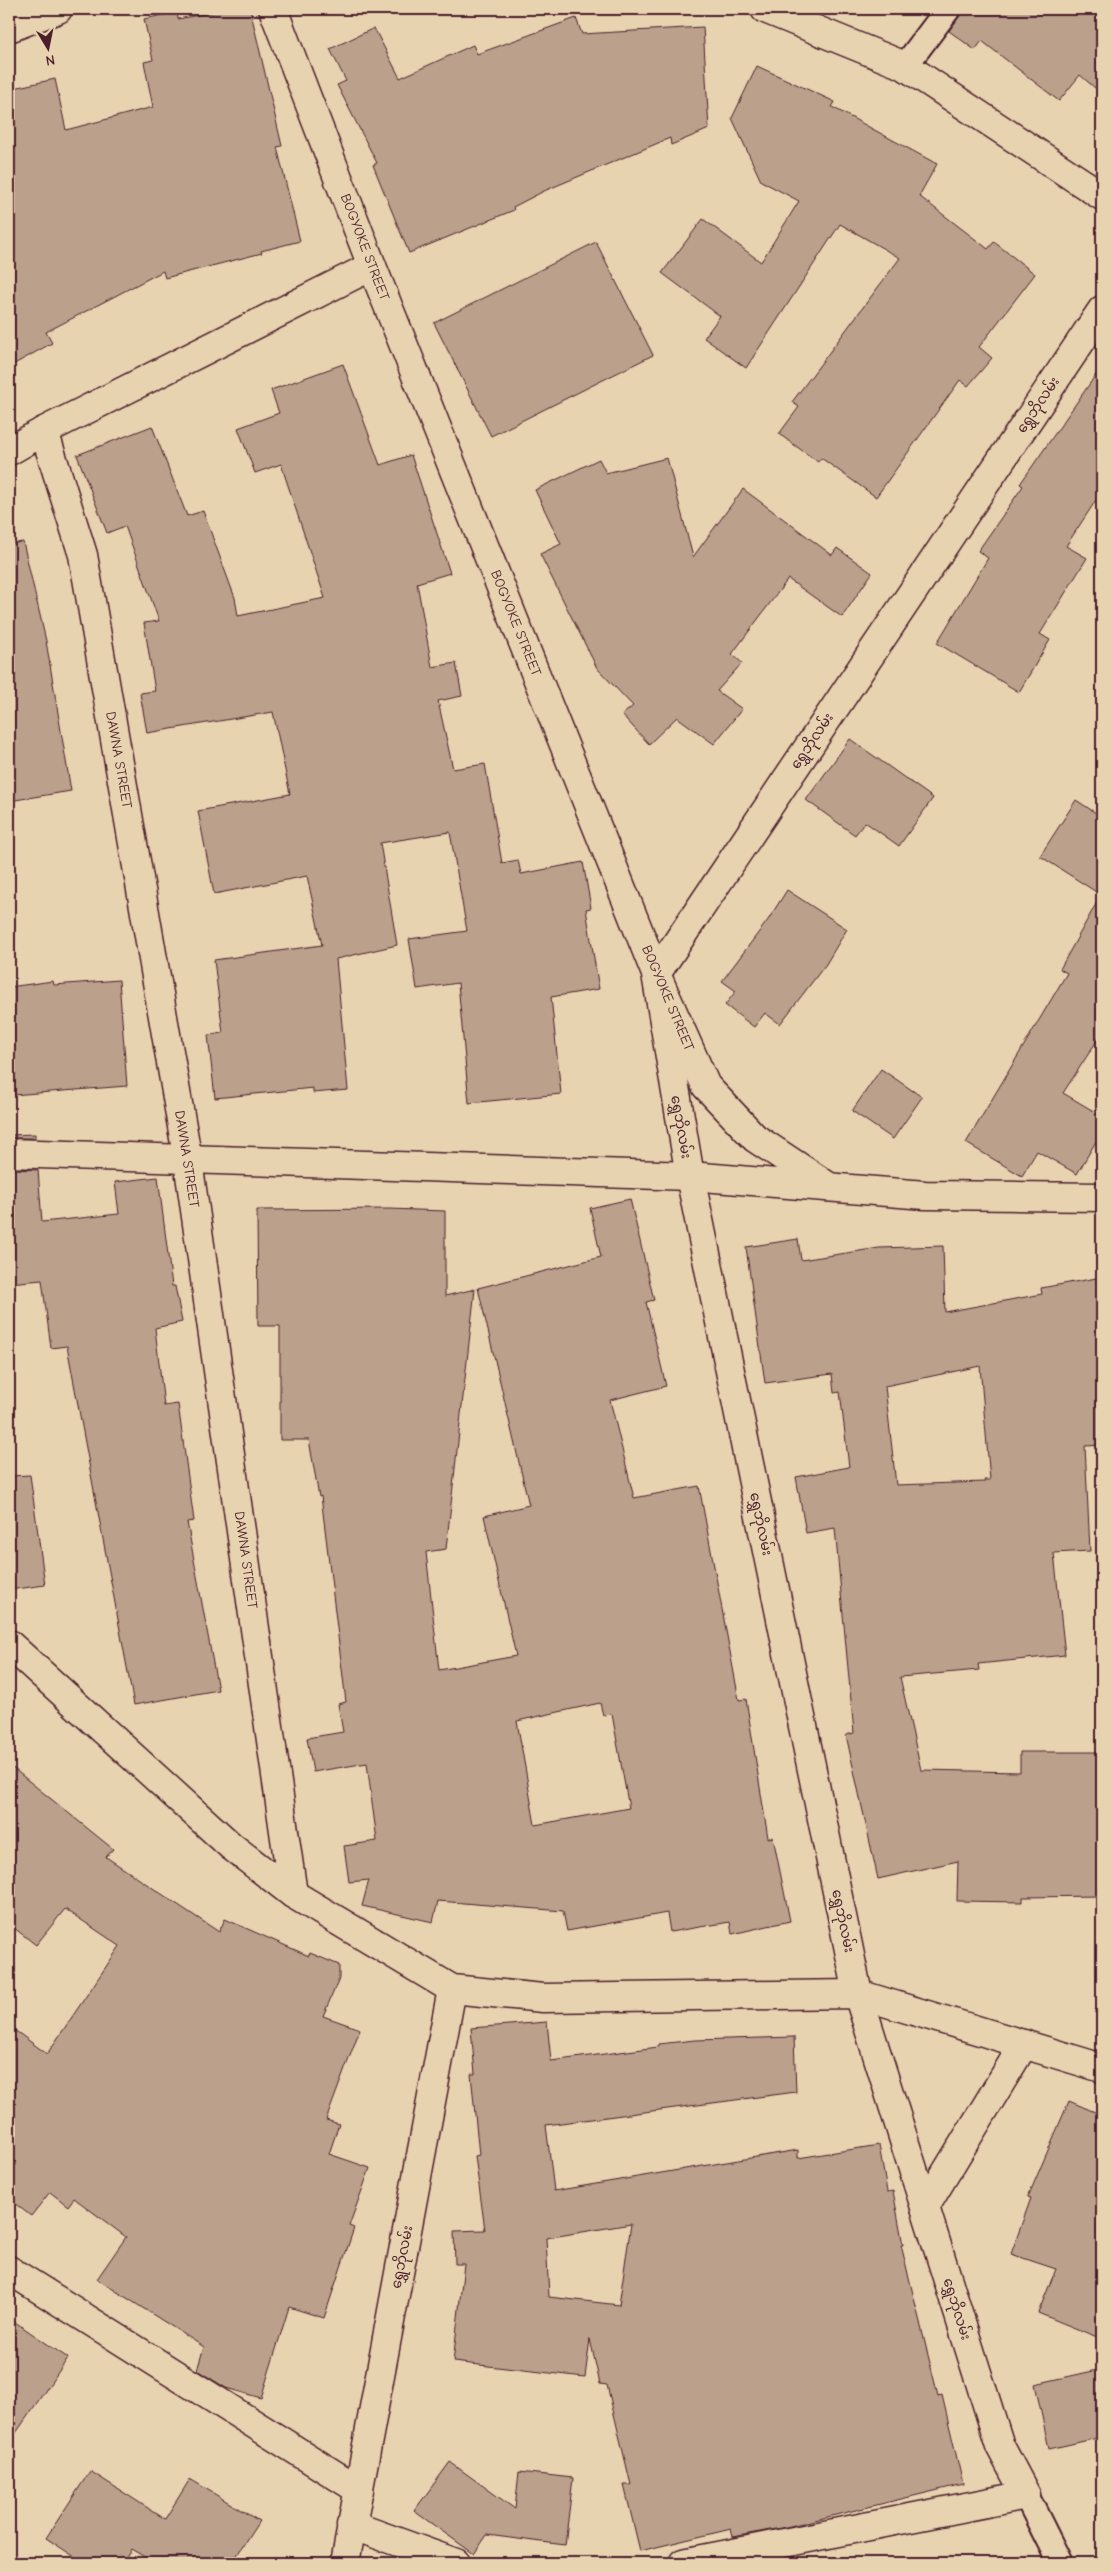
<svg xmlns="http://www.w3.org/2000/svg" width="1111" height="2572" font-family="'Comic Neue','Noto Sans Myanmar',sans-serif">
  <rect width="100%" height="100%" fill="#e8d3b1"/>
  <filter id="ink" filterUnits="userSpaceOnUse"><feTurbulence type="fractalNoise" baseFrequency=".02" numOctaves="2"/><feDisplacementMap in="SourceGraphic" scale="10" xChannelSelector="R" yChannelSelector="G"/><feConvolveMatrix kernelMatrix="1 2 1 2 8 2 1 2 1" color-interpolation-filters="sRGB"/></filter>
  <g filter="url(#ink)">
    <g fill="#bba18c" stroke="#4a1f2b" fill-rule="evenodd">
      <path d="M 229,9 L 250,9 L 282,146 L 277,147 L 300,241 L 261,251 L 262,253 L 165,278 L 163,271 L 46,332 L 52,343 L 9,367 L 9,89 L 55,79 L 66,130 L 153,107 L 144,62 L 153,60 L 144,19 L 177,12 L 178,19 Z"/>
      <path d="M 961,9 L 1102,9 L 1102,94 L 1080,75 L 1059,101 L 982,41 L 975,50 L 949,31 L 959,17 Z"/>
      <path d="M 576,18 L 582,34 L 703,27 L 709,129 L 671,145 L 670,138 L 544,191 L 513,207 L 514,210 L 409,253 L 373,165 L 377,163 L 337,85 L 346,81 L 330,49 L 374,28 L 400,78 L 473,45 L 477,54 Z"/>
      <path d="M 757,66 L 835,102 L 832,107 L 937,164 L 919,196 L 988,249 L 994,242 L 1035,274 L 979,347 L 992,358 L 968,386 L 960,380 L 876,497 L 821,458 L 818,462 L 779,434 L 799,407 L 792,402 L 900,258 L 840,224 L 746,368 L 704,338 L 720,316 L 662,273 L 703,219 L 761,262 L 799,201 L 761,181 L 732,118 Z"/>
      <path d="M 596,242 L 653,355 L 491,436 L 434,323 Z"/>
      <path d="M 343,364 L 380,465 L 411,455 L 450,573 L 417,583 L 432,667 L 456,663 L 462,696 L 438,701 L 453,769 L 485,764 L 502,863 L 518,860 L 521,874 L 583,862 L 591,908 L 586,909 L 599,989 L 551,997 L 561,1094 L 469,1103 L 458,983 L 417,989 L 409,939 L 467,931 L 450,832 L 380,843 L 397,945 L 336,959 L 348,1090 L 313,1093 L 313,1088 L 215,1098 L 208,1035 L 223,1033 L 214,960 L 322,945 L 307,876 L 214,894 L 198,811 L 290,794 L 273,712 L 147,733 L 140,693 L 155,691 L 144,623 L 159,621 L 125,526 L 107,533 L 77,455 L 152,426 L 187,516 L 203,511 L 235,598 L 238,616 L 325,598 L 281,464 L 255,473 L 238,428 L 279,413 L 271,390 Z"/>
      <path d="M 1102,366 L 1102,491 L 1066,546 L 1087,558 L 1040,634 L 1050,640 L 1019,692 L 937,643 L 988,558 L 978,551 L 1023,486 L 1020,484 Z"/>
      <path d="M 667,458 L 693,557 L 743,489 L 832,555 L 837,548 L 872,573 L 842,617 L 788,579 L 732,654 L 742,663 L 717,691 L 742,709 L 714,744 L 677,717 L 649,744 L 622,715 L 633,706 L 597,668 L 540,554 L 561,544 L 535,490 L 599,459 L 606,473 Z"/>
      <path d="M 23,542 L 46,641 L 71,791 L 9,801 L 9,544 Z"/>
      <path d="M 850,739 L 933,798 L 899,846 L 865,822 L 855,835 L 806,800 Z"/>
      <path d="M 1076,800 L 1102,817 L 1102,1033 L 1063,1093 L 1102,1116 L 1102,1131 L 1077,1174 L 1037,1151 L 1022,1176 L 966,1143 L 1067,973 L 1060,969 L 1101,895 L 1040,856 Z"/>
      <path d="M 787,890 L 847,929 L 826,964 L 780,1024 L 765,1013 L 754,1027 L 725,1005 L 736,991 L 722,981 L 768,920 Z"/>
      <path d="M 119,980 L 127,1086 L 12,1095 L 9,1054 L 9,987 L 53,981 L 54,985 Z"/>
      <path d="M 881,1069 L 922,1097 L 893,1139 L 852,1111 Z"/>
      <path d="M 35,1134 L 35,1138 L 9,1138 L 9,1135 Z"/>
      <path d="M 9,1169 L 38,1170 L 42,1222 L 119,1214 L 115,1182 L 158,1177 L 172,1286 L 175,1286 L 182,1322 L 155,1328 L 164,1406 L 178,1404 L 194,1521 L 187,1522 L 218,1690 L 134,1705 L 67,1346 L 51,1348 L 42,1280 L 9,1283 Z"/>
      <path d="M 630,1199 L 654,1300 L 646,1302 L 666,1386 L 610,1400 L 634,1498 L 699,1486 L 739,1700 L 746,1699 L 768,1838 L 773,1837 L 790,1921 L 732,1934 L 730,1922 L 670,1932 L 667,1913 L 567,1931 L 563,1911 L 438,1901 L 433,1922 L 362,1906 L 369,1880 L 349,1882 L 344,1846 L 377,1841 L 367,1763 L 313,1772 L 307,1738 L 343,1732 L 338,1704 L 346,1702 L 321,1496 L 319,1497 L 309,1440 L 280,1440 L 280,1326 L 258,1326 L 257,1210 L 390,1209 L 445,1211 L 445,1296 L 475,1289 L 446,1549 L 426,1552 L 439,1670 L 516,1656 L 484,1516 L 529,1505 L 478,1288 L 601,1257 L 590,1208 ZM 600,1703 L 603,1715 L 612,1714 L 629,1808 L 535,1825 L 517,1721 Z"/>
      <path d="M 798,1239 L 801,1260 L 879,1248 L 943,1246 L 945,1312 L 1042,1294 L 1041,1288 L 1102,1277 L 1102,1445 L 1085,1446 L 1090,1551 L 1054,1553 L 1065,1655 L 978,1664 L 979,1670 L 900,1677 L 921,1770 L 1020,1772 L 1020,1752 L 1102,1752 L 1102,1896 L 1023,1897 L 1023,1902 L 957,1901 L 958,1861 L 878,1879 L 846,1735 L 854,1733 L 835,1528 L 806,1533 L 796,1477 L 849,1467 L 840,1392 L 834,1393 L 832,1374 L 765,1383 L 746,1247 ZM 980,1366 L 990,1480 L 984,1480 L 985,1482 L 896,1485 L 885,1386 Z"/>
      <path d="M 30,1475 L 45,1585 L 9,1590 L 9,1476 Z"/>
      <path d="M 9,1765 L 113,1849 L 106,1857 L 219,1932 L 225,1919 L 309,1956 L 310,1953 L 339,1965 L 339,1979 L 323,2016 L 360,2029 L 326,2120 L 339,2124 L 329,2154 L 370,2168 L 349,2226 L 354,2228 L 324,2318 L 289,2307 L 261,2398 L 226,2388 L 197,2370 L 204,2347 L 97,2279 L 126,2237 L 74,2198 L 68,2206 L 50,2192 L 31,2216 L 9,2199 L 9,2026 L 47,2054 L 120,1946 L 65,1909 L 36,1945 L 9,1924 Z"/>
      <path d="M 547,2022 L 551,2061 L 658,2047 L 658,2044 L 695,2040 L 794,2037 L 796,2092 L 546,2125 L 554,2191 L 798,2150 L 798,2158 L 879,2145 L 887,2192 L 893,2191 L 903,2245 L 901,2245 L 938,2396 L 942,2395 L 963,2484 L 786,2527 L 733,2537 L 731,2529 L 640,2551 L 624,2485 L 631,2485 L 607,2385 L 600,2384 L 590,2339 L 585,2377 L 453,2362 L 464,2264 L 455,2264 L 454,2231 L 485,2230 L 475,2156 L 479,2155 L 471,2074 L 475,2074 L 471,2028 ZM 631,2224 L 619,2305 L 549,2297 L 546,2238 Z"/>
      <path d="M 1069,2101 L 1102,2115 L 1102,2339 L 1038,2313 L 1056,2269 L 1011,2254 L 1031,2198 L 1028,2197 Z"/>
      <path d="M 9,2318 L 68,2358 L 9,2443 Z"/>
      <path d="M 1102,2369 L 1102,2437 L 1049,2449 L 1035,2384 Z"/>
      <path d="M 450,2462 L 515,2509 L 519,2472 L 573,2478 L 565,2545 L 487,2535 L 474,2554 L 414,2511 Z"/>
      <path d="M 90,2471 L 165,2519 L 190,2479 L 259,2521 L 232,2563 L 155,2563 L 131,2549 L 122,2563 L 84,2563 L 46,2538 Z"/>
    </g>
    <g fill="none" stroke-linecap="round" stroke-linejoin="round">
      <defs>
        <g id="lane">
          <path d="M 905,66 L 948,9"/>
          <path d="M 1026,2495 L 1060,2563"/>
        </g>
        <g id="street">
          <path d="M 273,9 L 372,266 L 656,974 L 706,1086 L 755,1138 L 829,1187"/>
          <path d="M 765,9 L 905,66 L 1102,196"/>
          <path d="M 9,28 L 58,9"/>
          <path d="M 44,431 L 83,555 L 188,1161 L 293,1894"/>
          <path d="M 9,451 L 44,431 L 372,266"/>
          <path d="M 9,1153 L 690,1176 L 925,1195 L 1102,1197"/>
          <path d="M 9,1644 L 231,1846 L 293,1894 L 452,1989 L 543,1998 L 858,1994 L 1102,2068"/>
          <path d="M 925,2207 L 1024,2044"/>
          <path d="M 9,2270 L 359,2490"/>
          <path d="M 351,2525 L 456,2563"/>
          <path d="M 345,2563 L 452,1989"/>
          <path d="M 683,2563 L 1026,2495 L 1000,2446 L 858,1994 L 690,1176 L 656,974 L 1102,310"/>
        </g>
      </defs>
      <use href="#lane" stroke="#4a1f2b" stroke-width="28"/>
      <use href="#street" stroke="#4a1f2b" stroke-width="31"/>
      <use href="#lane" stroke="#e8d3b1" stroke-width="24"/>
      <use href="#street" stroke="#e8d3b1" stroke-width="28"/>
    </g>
  </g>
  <g text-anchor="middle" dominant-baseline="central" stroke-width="4.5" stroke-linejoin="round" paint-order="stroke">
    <g font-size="14" fill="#4a1f2b" stroke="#e8d3b1">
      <text transform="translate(365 247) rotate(69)">BOGYOKE STREET</text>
      <text transform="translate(1038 405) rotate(-56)">ရွှေဘိုလမ်း</text>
      <text transform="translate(516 623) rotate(68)">BOGYOKE STREET</text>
      <text transform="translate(812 741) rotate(-56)">ရွှေဘိုလမ်း</text>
      <text transform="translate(119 760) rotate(80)">DAWNA STREET</text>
      <text transform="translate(668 998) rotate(67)">BOGYOKE STREET</text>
      <text transform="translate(681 1127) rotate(80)">ရွှေဘိုလမ်း</text>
      <text transform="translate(187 1159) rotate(81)">DAWNA STREET</text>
      <text transform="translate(761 1524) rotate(78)">ရွှေဘိုလမ်း</text>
      <text transform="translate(246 1560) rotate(82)">DAWNA STREET</text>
      <text transform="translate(843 1921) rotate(78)">ရွှေဘိုလမ်း</text>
      <text transform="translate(402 2257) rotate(-79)">ရွှေဘိုလမ်း</text>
      <text transform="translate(957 2309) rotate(73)">ရွှေဘိုလမ်း</text>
    </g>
  </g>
  <rect width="1111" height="2572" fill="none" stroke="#e8d3b1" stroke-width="30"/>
  <rect x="15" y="15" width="1081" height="2542" fill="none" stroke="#4a1f2b" stroke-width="2" filter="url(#ink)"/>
  <g transform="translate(48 48) rotate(170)" stroke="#e8d3b1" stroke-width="4" paint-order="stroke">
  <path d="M0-4L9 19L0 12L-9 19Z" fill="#4a1f2b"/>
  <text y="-8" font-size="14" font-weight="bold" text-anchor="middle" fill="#4a1f2b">N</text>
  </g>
</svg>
